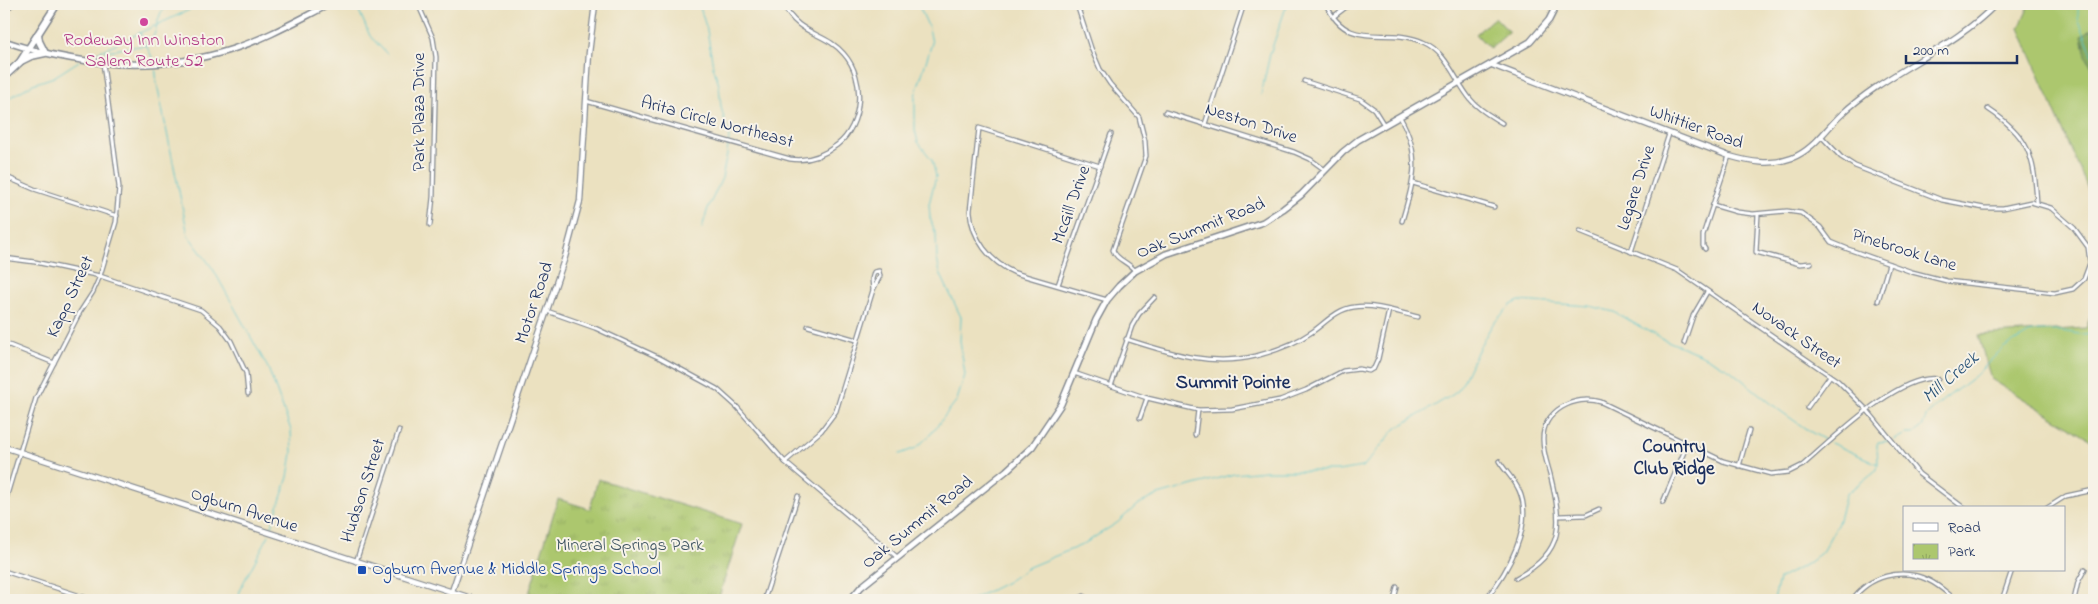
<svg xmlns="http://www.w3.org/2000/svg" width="2098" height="604" font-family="'Indie Flower',sans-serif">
  <defs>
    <pattern id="forest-firs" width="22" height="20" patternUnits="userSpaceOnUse" patternTransform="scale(1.25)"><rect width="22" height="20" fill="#89ac61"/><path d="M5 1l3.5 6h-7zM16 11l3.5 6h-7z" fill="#6f8c53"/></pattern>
    <pattern id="park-tufts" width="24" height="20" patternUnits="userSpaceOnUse" patternTransform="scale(1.25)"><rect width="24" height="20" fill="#acc76e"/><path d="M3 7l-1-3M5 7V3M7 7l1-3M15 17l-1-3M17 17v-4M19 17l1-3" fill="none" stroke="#93ab62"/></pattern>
  </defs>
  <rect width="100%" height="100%" fill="#f7f3e8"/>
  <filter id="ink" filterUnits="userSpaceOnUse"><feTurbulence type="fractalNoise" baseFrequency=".02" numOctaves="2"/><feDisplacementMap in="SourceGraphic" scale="10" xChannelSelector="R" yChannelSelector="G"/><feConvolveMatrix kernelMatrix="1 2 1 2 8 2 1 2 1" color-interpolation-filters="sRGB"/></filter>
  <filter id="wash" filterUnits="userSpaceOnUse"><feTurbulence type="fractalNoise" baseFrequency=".0096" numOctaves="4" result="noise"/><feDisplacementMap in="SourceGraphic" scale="20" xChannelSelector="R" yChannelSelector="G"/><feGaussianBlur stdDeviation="1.12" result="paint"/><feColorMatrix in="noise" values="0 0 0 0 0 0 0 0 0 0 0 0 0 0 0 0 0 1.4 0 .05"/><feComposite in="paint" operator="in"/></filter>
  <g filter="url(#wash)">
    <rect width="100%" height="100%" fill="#ebe1c0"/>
    <g fill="#acc76e" stroke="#647b66">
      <path d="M 2030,4 L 2094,4 L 2094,203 L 2019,28 Z"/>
      <path d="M 2094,307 L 2094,442 L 1991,379 L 1978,335 L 2086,328 Z"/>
    </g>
    <path fill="url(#forest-firs)" stroke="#526e60" d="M 2094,27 L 2094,71 L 2086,56 L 2082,36 Z"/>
    <g fill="url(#park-tufts)" stroke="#647b66">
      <path d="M 1495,17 L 1509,32 L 1490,49 L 1476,34 Z"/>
      <path d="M 598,479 L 742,524 L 718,600 L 527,600 L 558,499 L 590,509 Z"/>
    </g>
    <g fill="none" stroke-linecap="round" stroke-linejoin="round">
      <g stroke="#56c4cb" stroke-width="1">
        <path d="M 356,4 L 370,36 L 387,54"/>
        <path d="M 699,4 L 707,30 L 713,66 L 719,85 L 721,107 L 729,137 L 727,154 L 722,178 L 708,208 L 702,228"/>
        <path d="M 2078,4 L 2078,18 L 2094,59"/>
        <path d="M 140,33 L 154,61"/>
        <path d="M 105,51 L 147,45 C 160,34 154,14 168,4"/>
        <path d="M 85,58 L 200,5 L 207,4"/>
        <path d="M 155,65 L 157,84 L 188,235 L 213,269 L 268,368 L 291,430 L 292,453 L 288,477 L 270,531"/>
        <path d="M 1261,95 L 1270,54 L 1287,4"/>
        <path d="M 4,101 L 33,84 L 54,77 L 79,61"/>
        <path d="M 1894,440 L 1905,434 L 1913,434 L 1922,427 L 1927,415 L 1942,401 L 1975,376 L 2003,348 L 2029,333 L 2038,331 L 2061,331 L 2085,335 L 2094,332"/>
        <path d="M 1831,443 L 1878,464"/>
        <path d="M 900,454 L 916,448 L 930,435 L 957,400 L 965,375 L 960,341 L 961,317 L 940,273 L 937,259 L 936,235 L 930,218 L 929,204 L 936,176 L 932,160 L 918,142 L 915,130 L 915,96 L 932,43 L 929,28 L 918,4"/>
        <path d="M 239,600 L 240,589 L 269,535"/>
        <path d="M 971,600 L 1007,582 L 1029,567 L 1082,545 L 1117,523 L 1137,505 L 1158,495 L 1234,474 L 1265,471 L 1338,471 L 1363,467 L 1395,429 L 1454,394 L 1462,384 L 1480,346 L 1492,325 L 1511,305 L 1519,301 L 1590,306 L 1614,312 L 1660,338 L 1700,354 L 1730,370 L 1779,410 L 1809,431 L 1827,441"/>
        <path d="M 1774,600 L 1779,579 L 1807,564 L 1822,552 L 1838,523 L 1846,494 L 1875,471 L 1878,464 L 1877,445 L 1878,442 L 1890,441"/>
      </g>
    </g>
  </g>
  <g filter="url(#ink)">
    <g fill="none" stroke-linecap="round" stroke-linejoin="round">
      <defs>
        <g id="minor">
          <path d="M 418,4 L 433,38 L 436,57 L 433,197 L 430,225"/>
          <path d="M 1326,4 C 1348,53 1386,25 1423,42 C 1447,52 1455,81 1471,100 C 1479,110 1491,116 1502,123"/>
          <path d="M 1078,8 L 1091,48 L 1100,69 L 1110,84 L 1139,117 L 1145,141 L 1146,156 L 1113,250 C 1116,260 1129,262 1135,271"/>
          <path d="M 1333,17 L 1350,4"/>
          <path d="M 1304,81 L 1360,99 L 1374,109 L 1384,125"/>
          <path d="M 586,101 L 790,159 C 807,162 824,155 837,145 C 863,125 866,79 844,54 C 826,32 798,36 783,4"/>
          <path d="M 1988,109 C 2029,136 2034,155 2037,203"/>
          <path d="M 1165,112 L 1294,152 L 1310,159 L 1325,170"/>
          <path d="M 1400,117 C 1422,156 1414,180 1402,221"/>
          <path d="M 1205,124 L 1244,4"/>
          <path d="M 1100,166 L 979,128 L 970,211 C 972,239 990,262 1015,273 L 1107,300"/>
          <path d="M 4,176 L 34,189 L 117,216"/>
          <path d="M 1413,183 L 1494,207"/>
          <path d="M 1713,205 L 1737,212 L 1753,214 L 1787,211 L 1801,213 L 1820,227 L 1831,242 L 1848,249 L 1912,272 L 1947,281 L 2055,293 L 2073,289 L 2084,279 L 2090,263 L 2088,247 L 2074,228 L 2051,208 L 2031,202 L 2003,208 L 1984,208 L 1942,200 L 1855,166 L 1841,157 L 1821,136"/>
          <path d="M 1758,214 L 1756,252 L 1800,264 L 1811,263"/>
          <path d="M 1580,231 L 1677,270 L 1838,381 L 1868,411 L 1919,474 L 1964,508"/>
          <path d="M 1705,249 L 1703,246 L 1703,235 L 1729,156"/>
          <path d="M 1631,252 L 1669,134"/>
          <path d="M 4,258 L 35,262 L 100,276 L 201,310 L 220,326 L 231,341 L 246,373 L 248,394"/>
          <path d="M 1058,285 L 1111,134"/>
          <path d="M 1878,301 L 1889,264"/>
          <path d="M 547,311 L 595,328 L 660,358 L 717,389 L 737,407 L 785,462 L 897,557"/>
          <path d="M 808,326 L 857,340"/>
          <path d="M 1126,339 C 1170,353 1210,367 1256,356 C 1275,351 1296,343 1312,332 C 1325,323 1337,309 1354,307 C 1375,304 1397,312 1418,317"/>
          <path d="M 4,343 L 54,363"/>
          <path d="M 1684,343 L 1693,316 L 1707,292"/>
          <path d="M 1074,373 L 1147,398 L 1198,410 L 1232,409 L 1280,400 L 1306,390 L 1343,371 L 1359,369 L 1369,371 L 1374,368 L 1378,359 L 1389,310"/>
          <path d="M 1111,386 L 1132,326 L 1139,314 L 1155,297"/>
          <path d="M 1807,408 L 1830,376"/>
          <path d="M 1140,418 L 1147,398"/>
          <path d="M 1195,435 L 1198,410"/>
          <path d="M 785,462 L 821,431 L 836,411 L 873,290 L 880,276 L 879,271 L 874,272 L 872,279 L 873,290"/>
          <path d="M 1739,466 L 1749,431"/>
          <path d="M 1663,502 L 1687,445"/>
          <path d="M 4,505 L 36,398 L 80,312 L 93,292 L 100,276 L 116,222 L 119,187 L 103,63"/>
          <path d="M 2047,508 L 2066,496 L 2094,490"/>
          <path d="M 1559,516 L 1586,515 L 1599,509"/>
          <path d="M 356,562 L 399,430"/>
          <path d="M 4,571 L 93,600"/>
          <path d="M 1516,578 C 1566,552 1562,523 1550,474 C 1547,463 1543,452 1543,440 C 1542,411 1575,394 1601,402 L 1723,461 L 1771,474 L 1789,472 L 1803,465 C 1831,441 1900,372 1938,379"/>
          <path d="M 764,600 L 798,496"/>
          <path d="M 1075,600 L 1084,596"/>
          <path d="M 1394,600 L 1397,587"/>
          <path d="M 1485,600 C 1507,573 1535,525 1519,490 C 1514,479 1505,471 1499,461"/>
          <path d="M 1852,600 C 1869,576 1901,567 1928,580 C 1939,585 1947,593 1956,600"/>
          <path d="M 2002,600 L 2012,570"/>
          <path d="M 2074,600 L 2078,582 L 2085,569"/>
        </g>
        <g id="tertiary">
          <path d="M 1492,65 L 1729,156 C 1750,162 1771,166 1792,158 C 1813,150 1825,130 1841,115 C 1887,71 1952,50 1996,4"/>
          <path d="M 4,447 L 477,600"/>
          <path d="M 449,600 L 565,257 L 580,201 L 589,53 L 595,4"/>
        </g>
        <g id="secondary">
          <path d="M 4,41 C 78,66 157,74 233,49 C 267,38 298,20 330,4"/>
          <path d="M 850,600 L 861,587 L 1006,471 L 1032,447 L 1061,404 L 1096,320 L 1107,300 L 1119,286 L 1135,271 L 1166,254 L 1263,222 L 1283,209 L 1301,195 L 1343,152 L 1358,140 L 1530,42 L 1549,20 L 1557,4"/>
        </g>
        <g id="motorway">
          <path d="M 4,9 L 10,4"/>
          <path d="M 21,61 L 31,56 L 45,53 L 39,41 L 38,34"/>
          <path d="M 4,77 L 20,62 L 57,4"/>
        </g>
      </defs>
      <use href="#minor" stroke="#83888f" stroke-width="5.5"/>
      <use href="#tertiary" stroke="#83888f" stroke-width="7"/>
      <use href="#secondary" stroke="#83888f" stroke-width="8"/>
      <use href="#motorway" stroke="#83888f" stroke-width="9"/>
      <use href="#minor" stroke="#fff" stroke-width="3"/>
      <use href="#tertiary" stroke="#fff" stroke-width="4.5"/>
      <use href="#secondary" stroke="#fff" stroke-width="5"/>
      <use href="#motorway" stroke="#fff" stroke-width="6"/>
    </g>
  </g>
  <circle fill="#d1479c" stroke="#f7f3e8" stroke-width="2" cx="144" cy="22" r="5"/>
  <rect fill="#1a4fb4" stroke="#f7f3e8" stroke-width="2" x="357" y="565" width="10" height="10" rx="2.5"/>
  <g text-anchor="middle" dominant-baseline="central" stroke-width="4" stroke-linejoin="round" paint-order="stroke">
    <g font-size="18" fill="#b23c85" stroke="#f7f3e8">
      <text x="144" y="41">Rodeway Inn Winston<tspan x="144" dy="21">Salem Route 52</tspan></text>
    </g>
    <g font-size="18" fill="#1b2f5e" stroke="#f7f3e8">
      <text transform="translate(420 112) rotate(-90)">Park Plaza Drive</text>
      <text transform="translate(717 123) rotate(15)">Arita Circle Northeast</text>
      <text transform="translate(1251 124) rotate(18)">Neston Drive</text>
      <text transform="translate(1696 128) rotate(20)">Whittier Road</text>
      <text transform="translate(1637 188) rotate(-72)">Legare Drive</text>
      <text transform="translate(1072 205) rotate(-70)">McGill Drive</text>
      <text transform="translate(1201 229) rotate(-22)">Oak Summit Road</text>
      <text transform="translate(1904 251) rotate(17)">Pinebrook Lane</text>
      <text transform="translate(71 297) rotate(-65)">Kapp Street</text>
      <text transform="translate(535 303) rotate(-71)">Motor Road</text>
      <text transform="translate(1796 336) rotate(35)">Novack Street</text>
      <text transform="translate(364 491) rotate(-72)">Hudson Street</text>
      <text transform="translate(244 511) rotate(18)">Ogburn Avenue</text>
      <text transform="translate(918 523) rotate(-39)">Oak Summit Road</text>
    </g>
    <g font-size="18" fill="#3f5562" stroke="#f7f3e8">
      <text x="630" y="546">Mineral Springs Park</text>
    </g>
    <g font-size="18" fill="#164399" stroke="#f7f3e8" text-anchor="start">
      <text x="372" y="570">Ogburn Avenue &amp; Middle Springs School</text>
    </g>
    <g font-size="19" font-style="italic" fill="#2a5479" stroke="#f7f3e8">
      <text transform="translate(1951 378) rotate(-41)">Mill Creek</text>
    </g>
    <g font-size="19" font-weight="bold" fill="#1b2f5e" stroke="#f7f3e8">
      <text x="1233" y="383">Summit Pointe</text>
      <text x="1674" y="447">Country<tspan x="1674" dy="22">Club Ridge</tspan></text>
    </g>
  </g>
  <rect width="2098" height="604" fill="none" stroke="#f7f3e8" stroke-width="20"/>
  <rect x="1903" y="506" width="162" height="65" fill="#f7f3e8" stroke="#9fa5b1"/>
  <rect x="1913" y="523" width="25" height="8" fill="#ffffff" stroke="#9fa5b1"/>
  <text x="1948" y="532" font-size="15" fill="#1b2f5e">Road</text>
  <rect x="1913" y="544" width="25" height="15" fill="url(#park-tufts)" stroke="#9fa5b1"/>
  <text x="1948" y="556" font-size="15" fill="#1b2f5e">Park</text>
  <path d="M1906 55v8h111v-8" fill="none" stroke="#1b2f5e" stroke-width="2.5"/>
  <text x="1913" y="55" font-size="15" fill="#1b2f5e" stroke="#f7f3e8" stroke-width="4" paint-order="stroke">200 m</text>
</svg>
